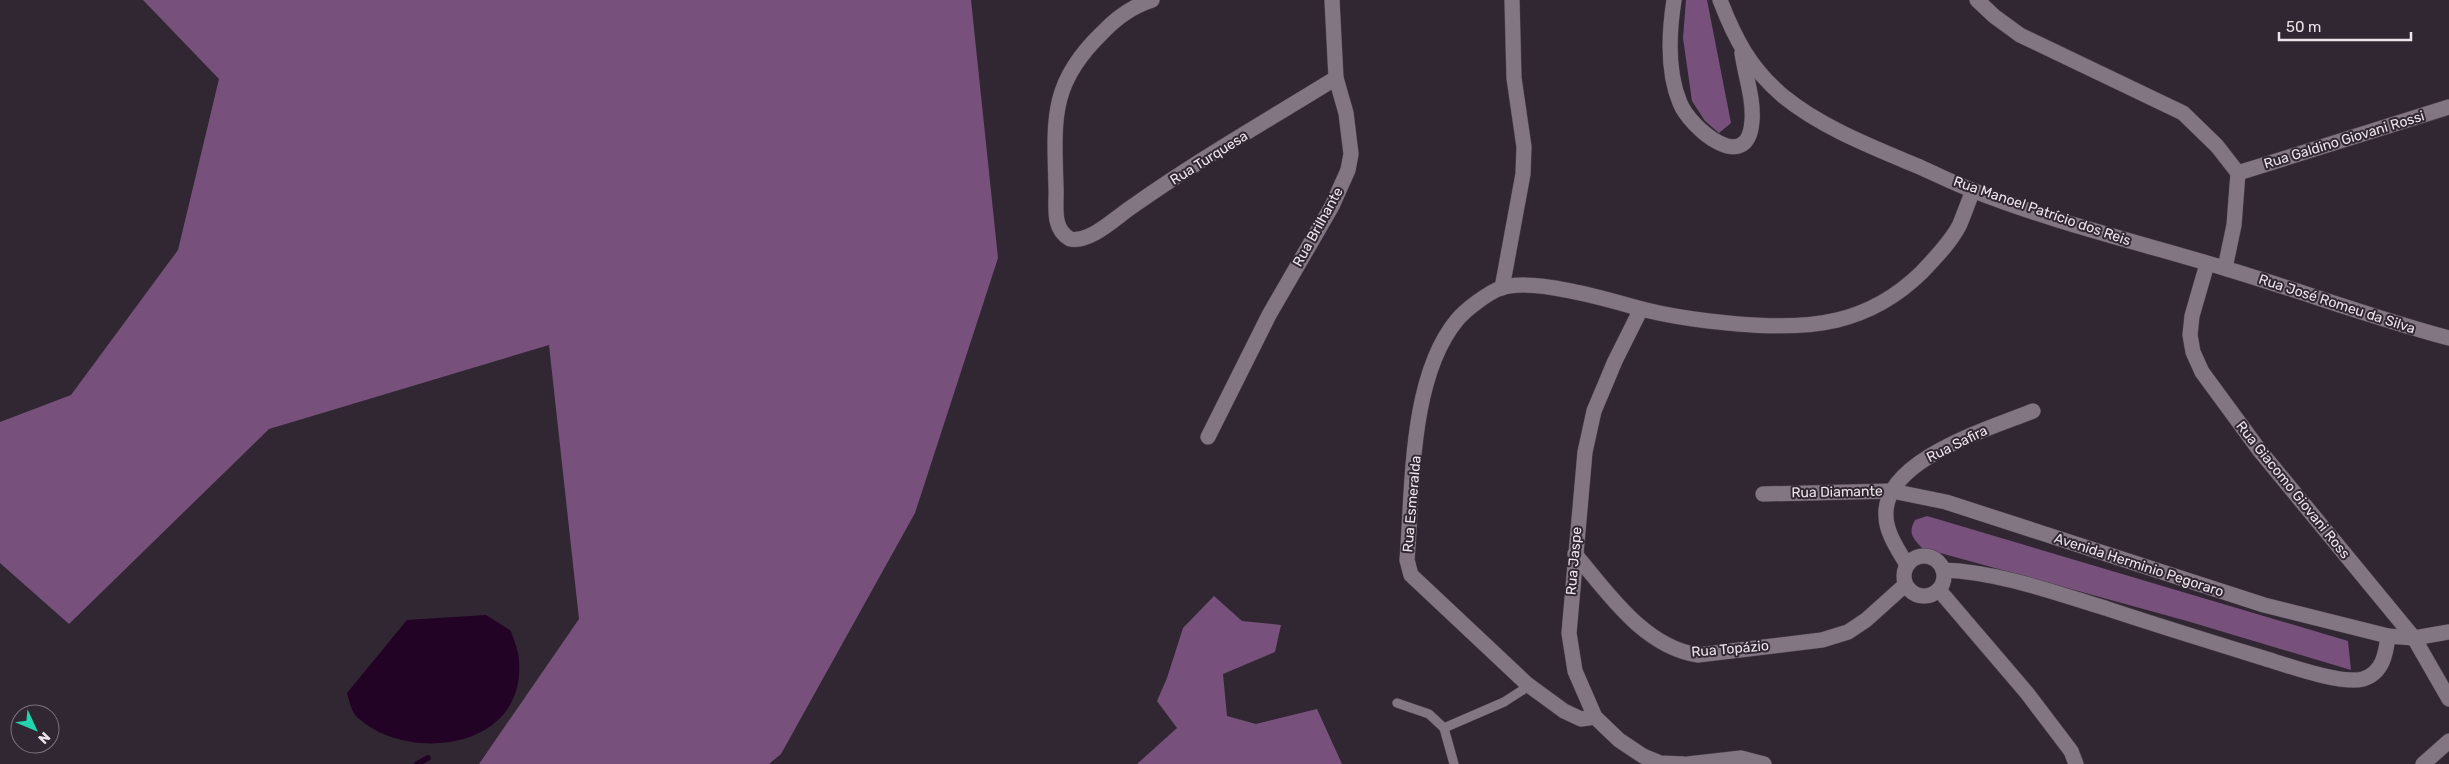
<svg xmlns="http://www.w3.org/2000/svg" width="2449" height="764" font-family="Rubik,sans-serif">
  <rect width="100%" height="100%" fill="#312732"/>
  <g fill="#77517b">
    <path d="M 143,0 L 971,0 L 998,258 L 915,513 L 781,754 L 769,764 L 479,764 L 579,619 L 549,345 L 269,429 L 69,624 L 0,563 L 0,422 L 71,395 L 178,250 L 219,79 Z"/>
    <path d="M 1686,0 L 1707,0 L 1731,123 L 1719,133 L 1705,121 L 1692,101 L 1683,38 Z"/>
    <path d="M 1927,516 L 2348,641 L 2351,670 L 2187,621 L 1922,548 C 1912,537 1908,533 1915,520 Z"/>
    <path d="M 1214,596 L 1242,621 L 1281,625 L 1275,652 L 1223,674 L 1227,716 L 1256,724 L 1317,709 L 1342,764 L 1137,764 L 1177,728 L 1157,701 L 1167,678 L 1183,628 Z"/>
  </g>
  <path fill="#220225" d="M 486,615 L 511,631 C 514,641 519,651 519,661 C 526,752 403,764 355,715 C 351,709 349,700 347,693 L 407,620 Z"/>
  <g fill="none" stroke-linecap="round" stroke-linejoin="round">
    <path stroke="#220225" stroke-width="5.5" d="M 417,764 L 428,758"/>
    <defs>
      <g id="lane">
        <path d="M 1397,703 L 1429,714 L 1444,728 L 1504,702 L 1529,686"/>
        <path d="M 1444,728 L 1454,764"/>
      </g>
      <g id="street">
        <path d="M 1152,0 C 1133,6 1116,18 1102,33 C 1050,83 1054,119 1056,187 C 1057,205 1051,228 1070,239 C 1091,243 1116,217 1133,206 C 1198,160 1268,120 1336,78"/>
        <path d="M 1674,0 C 1669,32 1667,72 1680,103 C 1690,128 1748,177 1752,121 C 1754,99 1745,75 1742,53"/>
        <path d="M 1720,0 C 1735,39 1750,68 1783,96 C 1821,127 1870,146 1915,165 C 1934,173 1953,183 1972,190 C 2055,223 2142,243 2227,269 C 2301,291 2374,318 2449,338"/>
        <path d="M 1977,0 L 1994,16 L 2020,35 L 2183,113 L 2217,146 L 2238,173 L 2234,225 L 2225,268"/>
        <path d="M 2238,173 L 2449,107"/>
        <path d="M 2207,264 L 2192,316 L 2190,335 L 2193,352 L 2202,372 L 2260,451 L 2414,638 L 2449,699"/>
        <path d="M 1502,288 L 1523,174 L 1524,147 L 1514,78 L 1512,0"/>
        <path d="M 1641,309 L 1615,361 L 1594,411 L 1585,452 L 1569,633 L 1575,671 L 1595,717 L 1619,740 L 1643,756 L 1660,763 L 1684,764"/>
        <path d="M 1208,437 L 1269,315 L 1332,206 L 1348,170 L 1351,154 L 1346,113 L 1336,78 L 1332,0"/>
        <path d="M 1763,494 L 1892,491 L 1946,502 L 2264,605 L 2388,636 L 2414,638 L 2449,632"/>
        <path d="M 1575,554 C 1608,593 1644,647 1698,655 L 1822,640 L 1848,632 L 1866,620 L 1905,585"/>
        <circle cx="1924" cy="576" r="20"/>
        <path d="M 1907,565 C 1899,551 1886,533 1886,516 C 1882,460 1991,428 2033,411"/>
        <path d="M 1943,570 C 1998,572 2053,592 2105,608 C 2156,625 2208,641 2260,657 C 2284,664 2340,685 2363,679 C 2383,673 2386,653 2388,636"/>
        <path d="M 1939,590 L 2027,693 L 2071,751 L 2076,764"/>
        <path d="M 1595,717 L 1581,719 L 1564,711 L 1527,684 L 1411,575 L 1407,560 C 1413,488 1409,378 1457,320 C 1465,310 1489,292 1501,288 C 1531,277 1607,299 1638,308 C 1671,317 1704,321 1738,324 C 1810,330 1868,325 1922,272 C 1935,258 1950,243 1959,226 C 1964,215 1968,202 1973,191"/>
        <path d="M 1688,764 L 1741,758 L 1764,764"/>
        <path d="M 2423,764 L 2449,741"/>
      </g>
    </defs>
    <use href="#lane" stroke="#4c434c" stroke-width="10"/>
    <use href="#street" stroke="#4c434c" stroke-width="16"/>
    <use href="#lane" stroke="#827683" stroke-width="9"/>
    <use href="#street" stroke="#827683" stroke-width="15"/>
  </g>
  <g text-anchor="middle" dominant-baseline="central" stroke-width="4" stroke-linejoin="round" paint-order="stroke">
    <g font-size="14" fill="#ece5ec" stroke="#312732">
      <text transform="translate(2344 140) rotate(-17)">Rua Galdino Giovani Rossi</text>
      <text transform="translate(1209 158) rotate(-32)">Rua Turquesa</text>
      <text transform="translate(2042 211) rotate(19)">Rua Manoel Patrício dos Reis</text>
      <text transform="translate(1318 227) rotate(-61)">Rua Brilhante</text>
      <text transform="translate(2337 304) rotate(18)">Rua José Romeu da Silva</text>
      <text transform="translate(1957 444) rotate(-26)">Rua Safira</text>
      <text transform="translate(2293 490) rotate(51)">Rua Giacomo Giovani Ross</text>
      <text transform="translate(1837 492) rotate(-1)">Rua Diamante</text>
      <text transform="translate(1412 504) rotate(-85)">Rua Esmeralda</text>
      <text transform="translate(1574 561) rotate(-85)">Rua Jaspe</text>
      <text transform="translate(2139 565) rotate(18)">Avenida Herminio Pegoraro</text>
      <text transform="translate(1730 649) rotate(-5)">Rua Topázio</text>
    </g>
  </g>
  <g transform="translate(35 729) rotate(134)"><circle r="24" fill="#312732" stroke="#7c737c"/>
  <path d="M0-4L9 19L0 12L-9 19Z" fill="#21d5af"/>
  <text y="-8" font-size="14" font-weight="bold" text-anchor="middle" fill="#ece5ec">N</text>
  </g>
  <path d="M2279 32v8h132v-8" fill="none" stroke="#ece5ec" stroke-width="2.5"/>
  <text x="2286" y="32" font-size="15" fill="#ece5ec" stroke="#312732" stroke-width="4" paint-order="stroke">50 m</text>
</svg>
